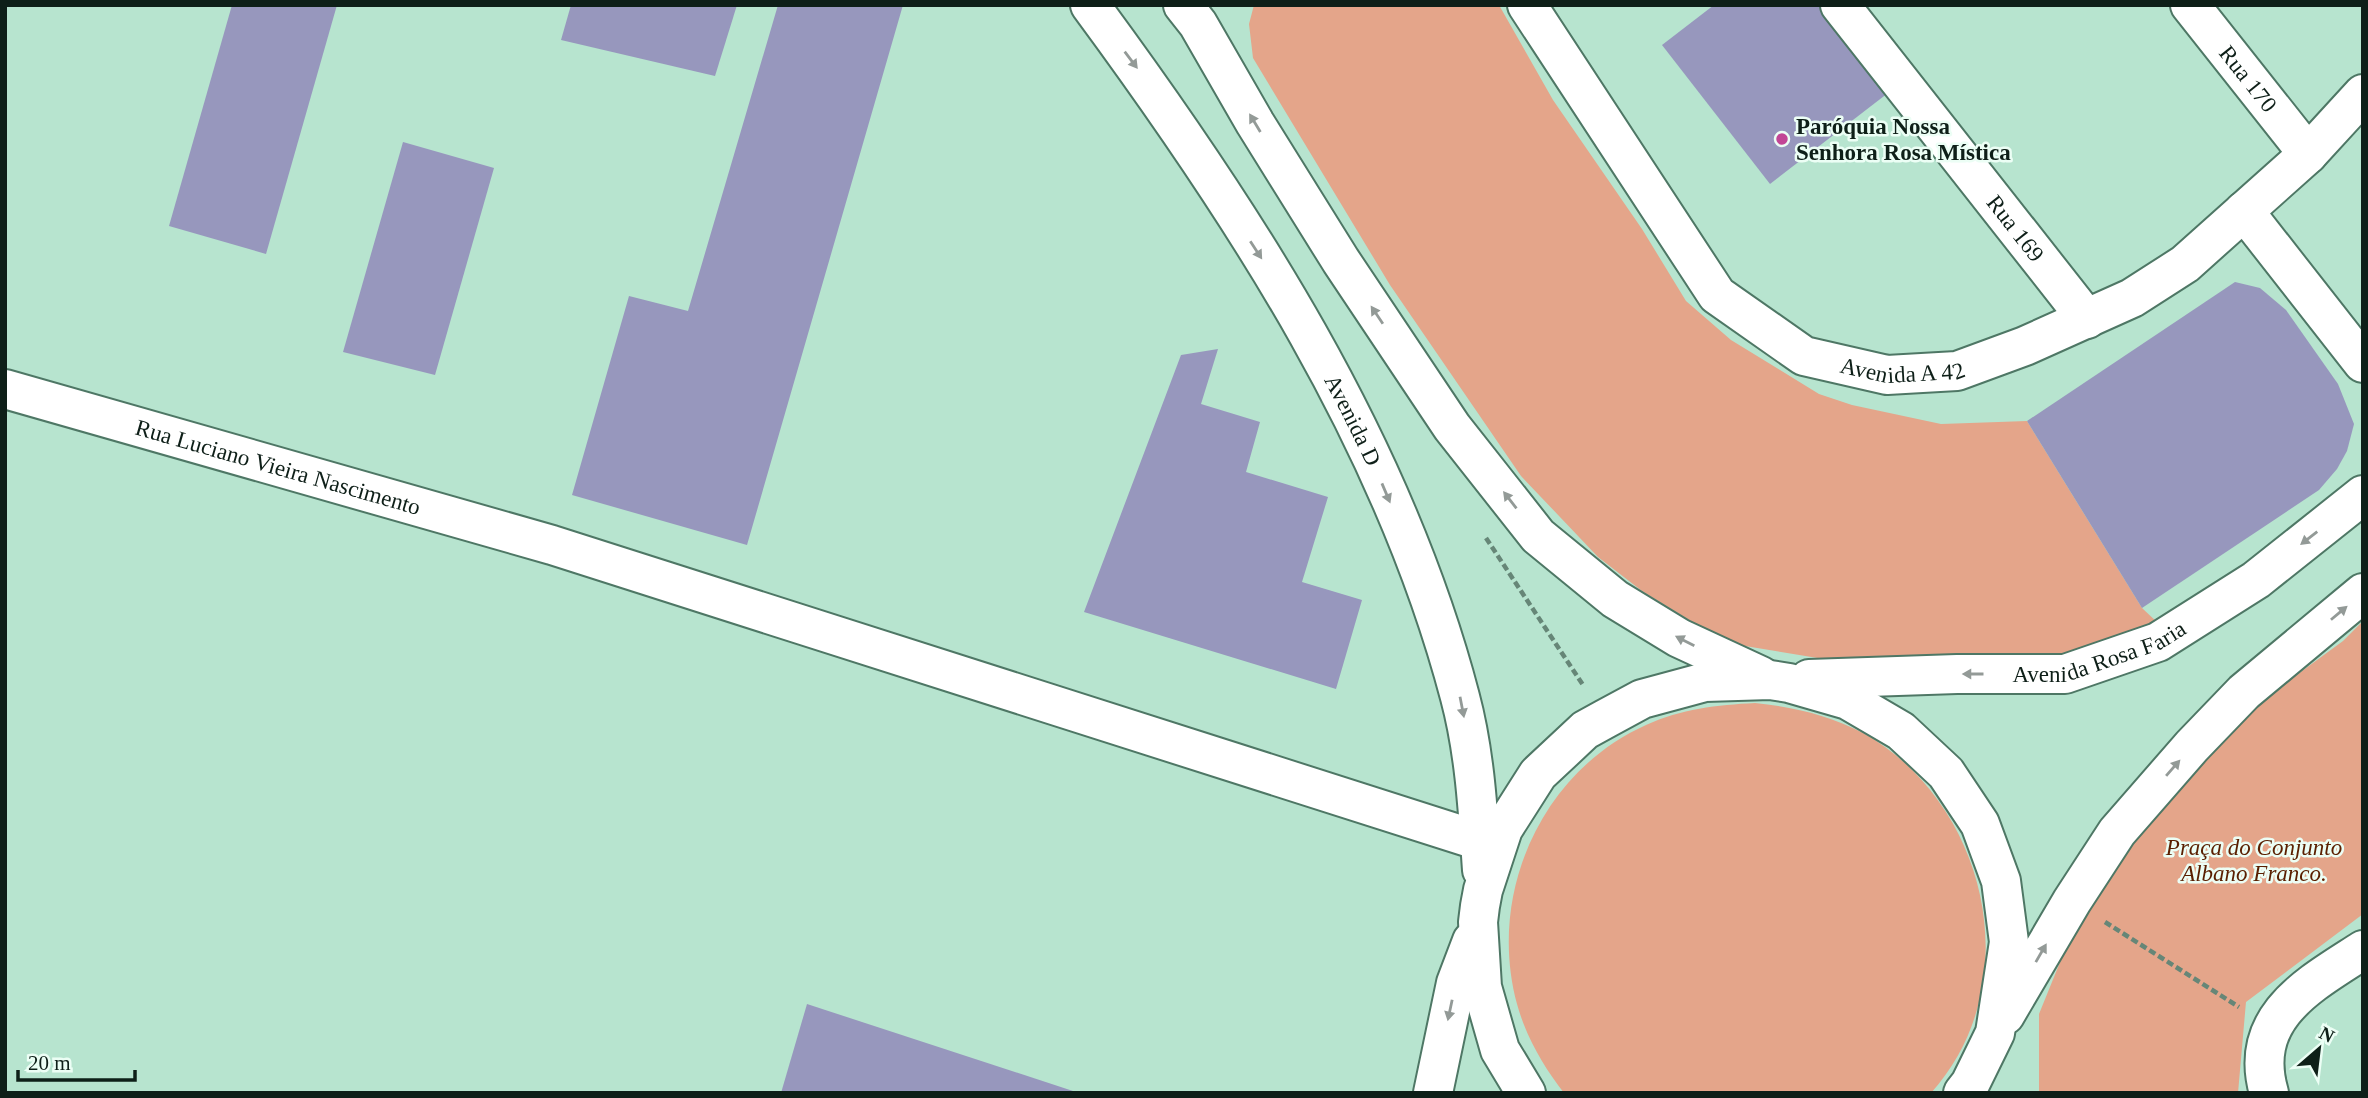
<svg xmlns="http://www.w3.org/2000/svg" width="2368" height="1098" font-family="'Times New Roman',serif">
  <rect width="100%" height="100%" fill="#b7e4cf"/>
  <g fill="#e4a58a">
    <path d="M 1254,5 L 1499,5 L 1553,100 L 1642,229 L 1686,301 L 1731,340 L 1819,394 L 1852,405 L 1941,424 L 2027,421 L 2142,608 L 2159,624 L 2083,649 L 2043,657 L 1842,662 L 1739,645 L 1704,629 L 1642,591 L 1598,557 L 1521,476 L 1390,285 L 1253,58 L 1249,24 Z"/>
    <path d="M 2363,621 L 2363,914 L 2246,1002 L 2238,1093 L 2039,1093 L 2039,1014 L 2069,940 L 2100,875 L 2253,707 L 2343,641 Z"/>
    <path d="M 1755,703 C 1793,707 1829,715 1863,733 C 1987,802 2030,983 1931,1093 L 1564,1093 C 1544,1067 1526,1037 1517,1004 C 1487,894 1541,772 1646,725 C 1681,709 1717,705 1755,703 Z"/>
  </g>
  <g fill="#9797bd">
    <path d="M 232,5 L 337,5 L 266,254 L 169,226 Z"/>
    <path d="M 571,5 L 737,5 L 715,76 L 561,40 Z"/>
    <path d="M 778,5 L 903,5 L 747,545 L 572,495 L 629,296 L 688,311 Z"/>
    <path d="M 1714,5 L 1819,5 L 1888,93 L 1770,184 L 1662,45 Z"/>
    <path d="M 403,142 L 494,168 L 435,375 L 343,352 Z"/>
    <path d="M 2235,282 L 2260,288 L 2286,310 L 2338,384 L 2354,424 L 2347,451 L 2337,469 L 2319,490 L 2142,608 L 2027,421 Z"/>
    <path d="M 1218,349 L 1201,404 L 1260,422 L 1246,472 L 1328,497 L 1302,582 L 1362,600 L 1336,689 L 1084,612 L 1181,355 Z"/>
    <path d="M 807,1004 L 1076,1092 L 1076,1093 L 781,1093 Z"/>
  </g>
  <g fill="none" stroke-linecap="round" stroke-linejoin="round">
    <defs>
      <g id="street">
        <path id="s1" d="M 1527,5 L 1717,295 L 1804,356 L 1887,375 L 1957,371 L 2025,346 L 2132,298 L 2185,264 L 2308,154 L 2363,94"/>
        <path id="s2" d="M 1840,5 L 2087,319"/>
        <path id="s3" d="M 2190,5 L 2308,154"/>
        <path d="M 2244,211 L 2363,363"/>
        <path id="s4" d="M 5,389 L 552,545 L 1480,841"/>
        <path d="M 2269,1093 C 2247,1017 2309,985 2363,950"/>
      </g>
      <g id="secondary">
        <path id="s5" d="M 1090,5 C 1245,215 1393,442 1460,697 C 1475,753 1478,812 1482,870"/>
        <path d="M 1183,5 L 1198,24 L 1255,123 L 1341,261 L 1452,427 L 1538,536 L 1615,599 L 1679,638 L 1761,676"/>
        <path id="s6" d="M 1809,679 L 1957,674 L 2065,674 L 2158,642 L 2256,580 L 2363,495"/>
        <path d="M 2005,1015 L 2072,901 L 2117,832 L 2192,746 L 2244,692 L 2363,593"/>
        <path d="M 1433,1093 L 1456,983 L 1472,941"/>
        <path d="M 1526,1093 L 1500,1050 L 1482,987 L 1478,922 L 1480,906 L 1483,890 L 1503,829 L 1538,774 L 1585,730 L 1605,719 L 1642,699 L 1705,682 L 1770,680 L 1789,683 L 1848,700 L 1901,731 L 1946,773 L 1980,824 L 2001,881 L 2009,942 L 1995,1033 L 1970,1084 L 1963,1093"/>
      </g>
    </defs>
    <use href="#street" stroke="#4e7765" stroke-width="42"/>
    <use href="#secondary" stroke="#4e7765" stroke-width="42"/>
    <g stroke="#668677" stroke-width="4.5" stroke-dasharray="7 3.5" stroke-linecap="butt">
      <path d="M 1486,538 L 1583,685"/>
      <path d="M 2105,922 L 2239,1007"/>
    </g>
    <use href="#street" stroke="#fff" stroke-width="38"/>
    <use href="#secondary" stroke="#fff" stroke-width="38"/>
  </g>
  <defs><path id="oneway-solid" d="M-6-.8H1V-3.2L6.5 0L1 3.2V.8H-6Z" transform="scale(1.75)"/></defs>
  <g fill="#939a97">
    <use href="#oneway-solid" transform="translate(1131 60) rotate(53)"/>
    <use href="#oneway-solid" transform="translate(1255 123) rotate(-121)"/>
    <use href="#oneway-solid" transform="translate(1256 250) rotate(57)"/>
    <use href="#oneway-solid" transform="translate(1377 315) rotate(-124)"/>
    <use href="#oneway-solid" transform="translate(1386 493) rotate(67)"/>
    <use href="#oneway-solid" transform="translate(1510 500) rotate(-128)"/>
    <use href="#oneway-solid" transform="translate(2309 538) rotate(142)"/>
    <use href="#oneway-solid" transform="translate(2339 613) rotate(-40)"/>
    <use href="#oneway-solid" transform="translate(1685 641) rotate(-153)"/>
    <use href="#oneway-solid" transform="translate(1973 674) rotate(180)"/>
    <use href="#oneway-solid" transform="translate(1462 707) rotate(79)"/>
    <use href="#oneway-solid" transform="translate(2173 768) rotate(-49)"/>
    <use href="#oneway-solid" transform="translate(2041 953) rotate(-60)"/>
    <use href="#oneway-solid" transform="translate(1450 1010) rotate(102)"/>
  </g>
  <circle fill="#c24696" stroke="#ecfef5" stroke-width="2.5" cx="1782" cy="139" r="7"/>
  <g text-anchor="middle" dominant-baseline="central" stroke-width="5" stroke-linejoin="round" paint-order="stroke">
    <g font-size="23" fill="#0e1f18" stroke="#ecfef5">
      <text stroke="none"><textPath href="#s3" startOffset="94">Rua 170</textPath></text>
      <text stroke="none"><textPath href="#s2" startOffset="284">Rua 169</textPath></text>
      <text stroke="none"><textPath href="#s1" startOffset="553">Avenida A 42</textPath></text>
      <text stroke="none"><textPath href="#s5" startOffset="492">Avenida D</textPath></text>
      <text stroke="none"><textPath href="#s4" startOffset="284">Rua Luciano Vieira Nascimento</textPath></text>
      <text stroke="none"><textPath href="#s6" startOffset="294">Avenida Rosa Faria</textPath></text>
    </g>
    <g font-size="23" font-weight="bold" fill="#0e1f18" stroke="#ecfef5" text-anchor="start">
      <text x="1796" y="126">Paróquia Nossa<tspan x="1796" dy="26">Senhora Rosa Mística</tspan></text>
    </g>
    <g font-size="23" font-style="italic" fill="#5a1f00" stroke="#ecfef5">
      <text x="2254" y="847">Praça do Conjunto<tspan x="2254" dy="26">Albano Franco.</tspan></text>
    </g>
  </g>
  <rect width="2368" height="1098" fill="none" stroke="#0e1f18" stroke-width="14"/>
  <g transform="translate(2319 1049) rotate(28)" stroke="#ecfef5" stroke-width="5" paint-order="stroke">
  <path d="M0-5L12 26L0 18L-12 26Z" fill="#0e1f18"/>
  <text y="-10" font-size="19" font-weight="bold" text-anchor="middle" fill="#0e1f18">N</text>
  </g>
  <path d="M18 1070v10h117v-10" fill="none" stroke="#0e1f18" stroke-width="3.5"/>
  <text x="28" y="1070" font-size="21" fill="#0e1f18" stroke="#ecfef5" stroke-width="5" paint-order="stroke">20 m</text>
</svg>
